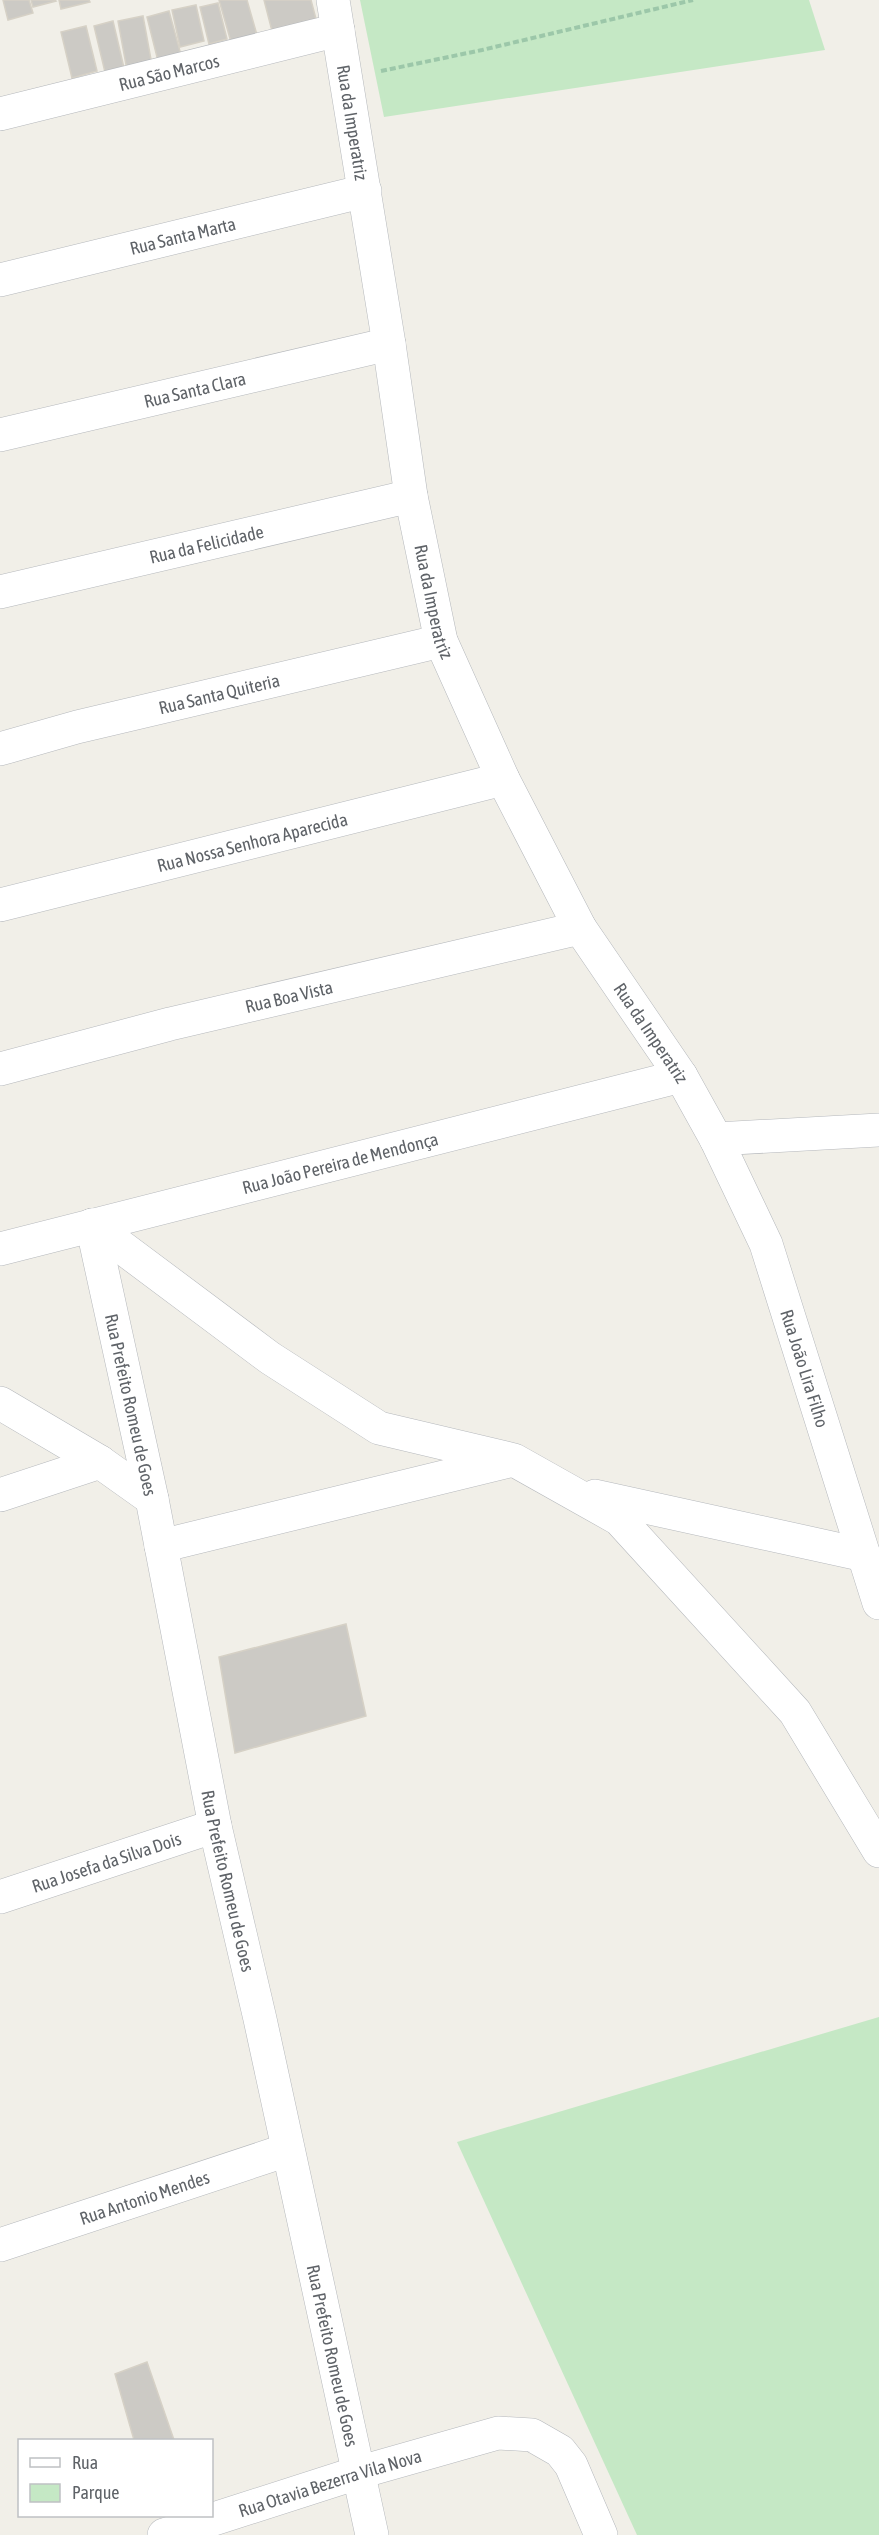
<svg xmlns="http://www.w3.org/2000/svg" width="879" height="2535" font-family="'Asap Condensed',sans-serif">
  <rect width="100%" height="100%" fill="#f1efe8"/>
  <g fill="#c5e8c5">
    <path d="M 360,0 L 809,0 L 825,50 L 384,117 Z"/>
    <path d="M 879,2017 L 879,2535 L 637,2535 L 457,2142 Z"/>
  </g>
  <g fill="#cccac5" stroke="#d6d1c6" stroke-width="1.5">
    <path d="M 3,0 L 29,0 L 33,13 L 8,20 Z"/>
    <path d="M 31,0 L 55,0 L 56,1 L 33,7 Z"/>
    <path d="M 59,0 L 89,0 L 90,2 L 61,9 Z"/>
    <path d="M 219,0 L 247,0 L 257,35 L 231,42 Z"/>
    <path d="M 264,0 L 311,0 L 316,19 L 272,31 Z"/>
    <path d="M 218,3 L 227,39 L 209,44 L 200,7 Z"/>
    <path d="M 196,5 L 204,41 L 180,47 L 172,10 Z"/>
    <path d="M 169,11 L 181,55 L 158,61 L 147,17 Z"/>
    <path d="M 143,16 L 152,65 L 127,70 L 118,21 Z"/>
    <path d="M 113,21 L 124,68 L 105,72 L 94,26 Z"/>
    <path d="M 86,26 L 97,71 L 72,78 L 61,32 Z"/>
    <path d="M 346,1624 L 366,1716 L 235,1753 L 219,1657 Z"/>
    <path d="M 147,2362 L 174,2440 L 134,2440 L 115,2374 Z"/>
  </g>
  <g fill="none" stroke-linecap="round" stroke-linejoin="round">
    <defs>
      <g id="minor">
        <path id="s1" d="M 333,0 L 389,344 L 411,496 L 441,641 L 503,779 L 580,928 L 681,1076 L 716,1139 L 766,1244 L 879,1603"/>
        <path id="s2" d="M 0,114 L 338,30"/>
        <path id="s3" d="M 0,280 L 365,191"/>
        <path id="s4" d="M 0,435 L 389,344"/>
        <path id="s5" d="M 0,592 L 411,496"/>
        <path id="s6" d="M 0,749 L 77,727 L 441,641"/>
        <path id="s7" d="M 0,905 L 503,779"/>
        <path id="s8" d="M 0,1069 L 170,1024 L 580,928"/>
        <path d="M 716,1139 L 879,1130"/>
        <path id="s9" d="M 92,1225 L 152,1499 L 215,1826 L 260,2019 L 372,2535"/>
        <path d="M 92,1225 L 270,1358 L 379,1428 L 514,1460 L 619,1519 L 795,1712 L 879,1851"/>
        <path id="s10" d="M 0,1249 L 681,1076"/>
        <path d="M 0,1403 L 100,1462 L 152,1499"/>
        <path d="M 0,1495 L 100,1462"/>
        <path d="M 595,1496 L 864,1555"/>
        <path d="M 161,1546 L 509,1461"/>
        <path id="s11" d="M 0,1897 L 215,1826"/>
        <path id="s12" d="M 0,2245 L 287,2150"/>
        <path id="s13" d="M 164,2535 L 357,2473 L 498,2433 L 532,2435 L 560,2451 L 571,2465 L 601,2535"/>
      </g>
    </defs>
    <use href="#minor" stroke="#b5b8bc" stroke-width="34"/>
    <path stroke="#9cc7a9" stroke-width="4" stroke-dasharray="6 3" stroke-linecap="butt" d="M 381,71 L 482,50 L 693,0"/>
    <use href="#minor" stroke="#fff" stroke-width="33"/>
  </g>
  <g text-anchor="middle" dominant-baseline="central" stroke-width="6" stroke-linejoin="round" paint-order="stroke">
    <g font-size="18" fill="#5f6368" stroke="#fff">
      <text stroke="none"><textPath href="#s2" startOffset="174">Rua São Marcos</textPath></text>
      <text stroke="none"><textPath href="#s1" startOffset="124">Rua da Imperatriz</textPath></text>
      <text stroke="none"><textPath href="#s3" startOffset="188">Rua Santa Marta</textPath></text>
      <text stroke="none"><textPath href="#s4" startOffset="200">Rua Santa Clara</textPath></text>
      <text stroke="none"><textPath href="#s5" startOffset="212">Rua da Felicidade</textPath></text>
      <text stroke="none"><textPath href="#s1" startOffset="610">Rua da Imperatriz</textPath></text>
      <text stroke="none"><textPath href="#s6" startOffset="226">Rua Santa Quiteria</textPath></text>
      <text stroke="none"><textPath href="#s7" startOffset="260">Rua Nossa Senhora Aparecida</textPath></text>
      <text stroke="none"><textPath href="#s8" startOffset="298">Rua Boa Vista</textPath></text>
      <text stroke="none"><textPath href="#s1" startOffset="1096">Rua da Imperatriz</textPath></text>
      <text stroke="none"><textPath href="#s10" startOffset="351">Rua João Pereira de Mendonça</textPath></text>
      <text stroke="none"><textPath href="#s1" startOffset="1467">Rua João Lira Filho</textPath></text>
      <text stroke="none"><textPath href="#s9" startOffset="184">Rua Prefeito Romeu de Goes</textPath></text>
      <text stroke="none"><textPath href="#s11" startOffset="112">Rua Josefa da Silva Dois</textPath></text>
      <text stroke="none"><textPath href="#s9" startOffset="670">Rua Prefeito Romeu de Goes</textPath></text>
      <text stroke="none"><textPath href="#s12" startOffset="152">Rua Antonio Mendes</textPath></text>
      <text stroke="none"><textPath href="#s9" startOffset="1156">Rua Prefeito Romeu de Goes</textPath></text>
      <text stroke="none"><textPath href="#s13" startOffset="174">Rua Otavia Bezerra Vila Nova</textPath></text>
    </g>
  </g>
  <rect x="18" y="2439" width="195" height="78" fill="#ffffff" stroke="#bfc1c3" stroke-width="1.5"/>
  <rect x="30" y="2458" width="30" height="9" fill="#ffffff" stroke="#bfc1c3" stroke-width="1.5"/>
  <text x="72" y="2469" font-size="18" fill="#5f6368">Rua</text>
  <rect x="30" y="2484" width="30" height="18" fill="#c5e8c5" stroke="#bfc1c3" stroke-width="1.5"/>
  <text x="72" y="2499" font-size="18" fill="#5f6368">Parque</text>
</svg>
